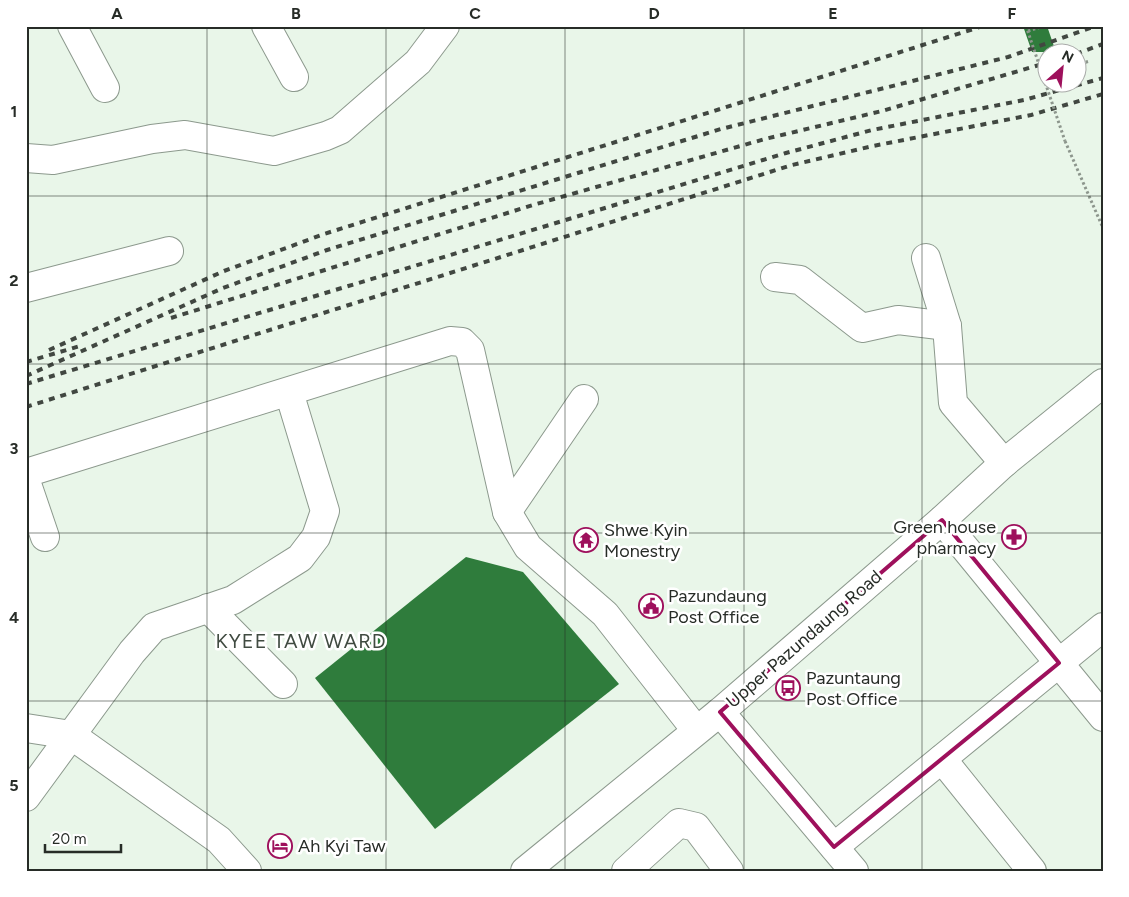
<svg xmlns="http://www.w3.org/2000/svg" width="1129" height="897" font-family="Figtree,sans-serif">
  <rect width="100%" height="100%" fill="#e9f6e9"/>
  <g fill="#2f7c3c">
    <path d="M 1023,26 L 1047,26 L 1056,52 L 1032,52 Z"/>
    <path d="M 466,557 L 523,572 L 619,684 L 435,829 L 315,678 Z"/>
  </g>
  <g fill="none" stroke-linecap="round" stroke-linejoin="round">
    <defs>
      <g id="minor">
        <path d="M 72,26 L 105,88"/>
        <path d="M 266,26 L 294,77"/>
        <path d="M 26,158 L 53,160 L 152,139 L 185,135 L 274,151 L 326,136 L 340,130 L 418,62 L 445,26"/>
        <path d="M 926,258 L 947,326 L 953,403 L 1004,463"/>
        <path d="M 775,277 L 800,280 L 862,328 L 898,320 L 947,326"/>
        <path d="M 26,288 L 169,251"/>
        <path d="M 26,473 L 450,341 L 462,342 L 470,350 L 507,512 L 528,547 L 605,614 L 696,730"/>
        <path d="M 26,481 L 45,537"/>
        <path d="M 507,512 L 584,399"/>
        <path d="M 942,520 L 1103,717"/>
        <path d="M 208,608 L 283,684"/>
        <path d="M 720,712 L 854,871"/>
        <path d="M 26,728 L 71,735 L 219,840 L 247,871"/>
        <path d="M 942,759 L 1032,871"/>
        <path d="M 26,797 L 132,652 L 154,627 L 233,600 L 300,558 L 316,537 L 325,511 L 289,392"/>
        <path d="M 834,847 L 1103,627"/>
        <path d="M 626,871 L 679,823 L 696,827 L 729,871"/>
      </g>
      <path id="major" d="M 525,871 L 720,712 L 942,520 L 1004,463 L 1103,383"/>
    </defs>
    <use href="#minor" stroke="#8c998d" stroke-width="30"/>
    <use href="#major" stroke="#8c998d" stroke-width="30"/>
    <g stroke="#8d968d" stroke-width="3" stroke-dasharray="2.5 2.5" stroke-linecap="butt">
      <path d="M 1028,31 L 1044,26"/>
      <path d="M 1076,65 L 1090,61"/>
      <path d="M 1043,75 L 1046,74"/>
      <path d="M 1065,141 L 1103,228"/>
    </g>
    <use href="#minor" stroke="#fff" stroke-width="28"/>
    <use href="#major" stroke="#fff" stroke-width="28"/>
    <g stroke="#414741" stroke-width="4" stroke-dasharray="6 6" stroke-linecap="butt">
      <path d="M 1076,54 L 1103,44"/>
      <path d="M 171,318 L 533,205 L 765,139 L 882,111 L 1046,63"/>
      <path d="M 49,350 L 224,271 L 324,234 L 983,26"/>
      <path d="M 26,362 L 80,346"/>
      <path d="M 26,376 L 223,288 L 327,250 L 721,129 L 1008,57 L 1096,26"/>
      <path d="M 26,384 L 786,153 L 872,130 L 1024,100 L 1103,78"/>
      <path d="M 26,407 L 792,165 L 873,146 L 1031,115 L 1103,94"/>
    </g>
    <path stroke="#8d968d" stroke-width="3" stroke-dasharray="2.5 2.5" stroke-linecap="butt" d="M 1026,26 L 1065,141"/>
  </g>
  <path fill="none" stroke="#9e105c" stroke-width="4" stroke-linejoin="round" d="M 942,520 L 1059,663 L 834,847 L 720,712 Z"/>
  <path fill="none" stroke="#272c27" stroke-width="1" stroke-opacity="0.55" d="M 207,26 L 207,871M 386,26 L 386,871M 565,26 L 565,871M 744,26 L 744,871M 922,26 L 922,871M 26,196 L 1103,196M 26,364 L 1103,364M 26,533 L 1103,533M 26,701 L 1103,701"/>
  <defs>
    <symbol id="pharmacy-ring" viewBox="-11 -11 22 22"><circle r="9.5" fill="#fff" stroke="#9e105c" stroke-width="1.5"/><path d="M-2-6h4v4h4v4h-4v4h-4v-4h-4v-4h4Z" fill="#9e105c"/></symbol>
    <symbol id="temple-ring" viewBox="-11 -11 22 22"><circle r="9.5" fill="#fff" stroke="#9e105c" stroke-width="1.5"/><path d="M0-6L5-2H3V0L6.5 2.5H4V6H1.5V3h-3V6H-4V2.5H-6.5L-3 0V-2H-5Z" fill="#9e105c"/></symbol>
    <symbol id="civic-ring" viewBox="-11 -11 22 22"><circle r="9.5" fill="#fff" stroke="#9e105c" stroke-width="1.5"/><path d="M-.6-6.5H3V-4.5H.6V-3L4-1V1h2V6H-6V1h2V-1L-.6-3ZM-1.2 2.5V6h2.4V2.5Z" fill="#9e105c"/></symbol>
    <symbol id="bus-ring" viewBox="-11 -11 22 22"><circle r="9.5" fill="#fff" stroke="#9e105c" stroke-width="1.5"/><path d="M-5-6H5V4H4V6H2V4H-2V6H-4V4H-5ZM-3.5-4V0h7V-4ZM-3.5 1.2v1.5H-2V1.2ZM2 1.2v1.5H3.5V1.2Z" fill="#9e105c"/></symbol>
    <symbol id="hotel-ring" viewBox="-11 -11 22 22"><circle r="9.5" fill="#fff" stroke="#9e105c" stroke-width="1.5"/><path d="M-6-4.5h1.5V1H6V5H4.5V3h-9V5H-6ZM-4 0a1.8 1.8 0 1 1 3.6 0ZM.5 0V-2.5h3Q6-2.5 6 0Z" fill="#9e105c"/></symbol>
  </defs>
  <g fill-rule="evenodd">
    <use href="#pharmacy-ring" x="1000" y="523" width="28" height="28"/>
    <use href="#temple-ring" x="572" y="526" width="28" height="28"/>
    <use href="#civic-ring" x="637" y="592" width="28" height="28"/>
    <use href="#bus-ring" x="774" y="674" width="28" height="28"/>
    <use href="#hotel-ring" x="266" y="832" width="28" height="28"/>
  </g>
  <g text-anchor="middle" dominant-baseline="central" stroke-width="5" stroke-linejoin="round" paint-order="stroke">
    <g font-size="18" fill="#272c27" stroke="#fff" text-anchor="start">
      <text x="996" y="527" text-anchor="end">Green house<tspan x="996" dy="21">pharmacy</tspan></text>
      <text x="604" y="530">Shwe Kyin<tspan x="604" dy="21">Monestry</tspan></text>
      <text x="668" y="596">Pazundaung<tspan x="668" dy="21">Post Office</tspan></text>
      <text x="806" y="678">Pazuntaung<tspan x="806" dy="21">Post Office</tspan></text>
      <text x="298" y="846">Ah Kyi Taw</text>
    </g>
    <g font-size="18" fill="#272c27" stroke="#fff">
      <text transform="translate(804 639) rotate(-41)">Upper Pazundaung Road</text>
    </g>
    <g font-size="20" letter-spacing="1" fill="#404b41" stroke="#fff">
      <text x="301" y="641">KYEE TAW WARD</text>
    </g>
  </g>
  <rect width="1129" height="897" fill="none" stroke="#ffffff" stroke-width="55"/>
  <g transform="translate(1062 68) rotate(27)"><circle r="24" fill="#ffffff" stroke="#a9aba9"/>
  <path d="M0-4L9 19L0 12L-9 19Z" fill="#9e105c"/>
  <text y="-8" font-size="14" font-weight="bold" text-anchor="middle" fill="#272c27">N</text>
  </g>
  <path d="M45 844v8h76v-8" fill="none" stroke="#272c27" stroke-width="2.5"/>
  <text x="52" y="844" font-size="15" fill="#272c27" stroke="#ffffff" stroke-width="4" paint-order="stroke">20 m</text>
  <rect x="28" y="28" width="1074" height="842" fill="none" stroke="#272c27" stroke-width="2"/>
  <g font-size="16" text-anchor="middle" font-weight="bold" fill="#272c27">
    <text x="117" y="19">A</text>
    <text x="296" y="19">B</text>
    <text x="475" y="19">C</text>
    <text x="654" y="19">D</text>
    <text x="833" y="19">E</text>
    <text x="1012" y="19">F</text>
    <text x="14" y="117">1</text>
    <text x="14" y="286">2</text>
    <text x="14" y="454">3</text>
    <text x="14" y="623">4</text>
    <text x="14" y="791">5</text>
  </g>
</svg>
